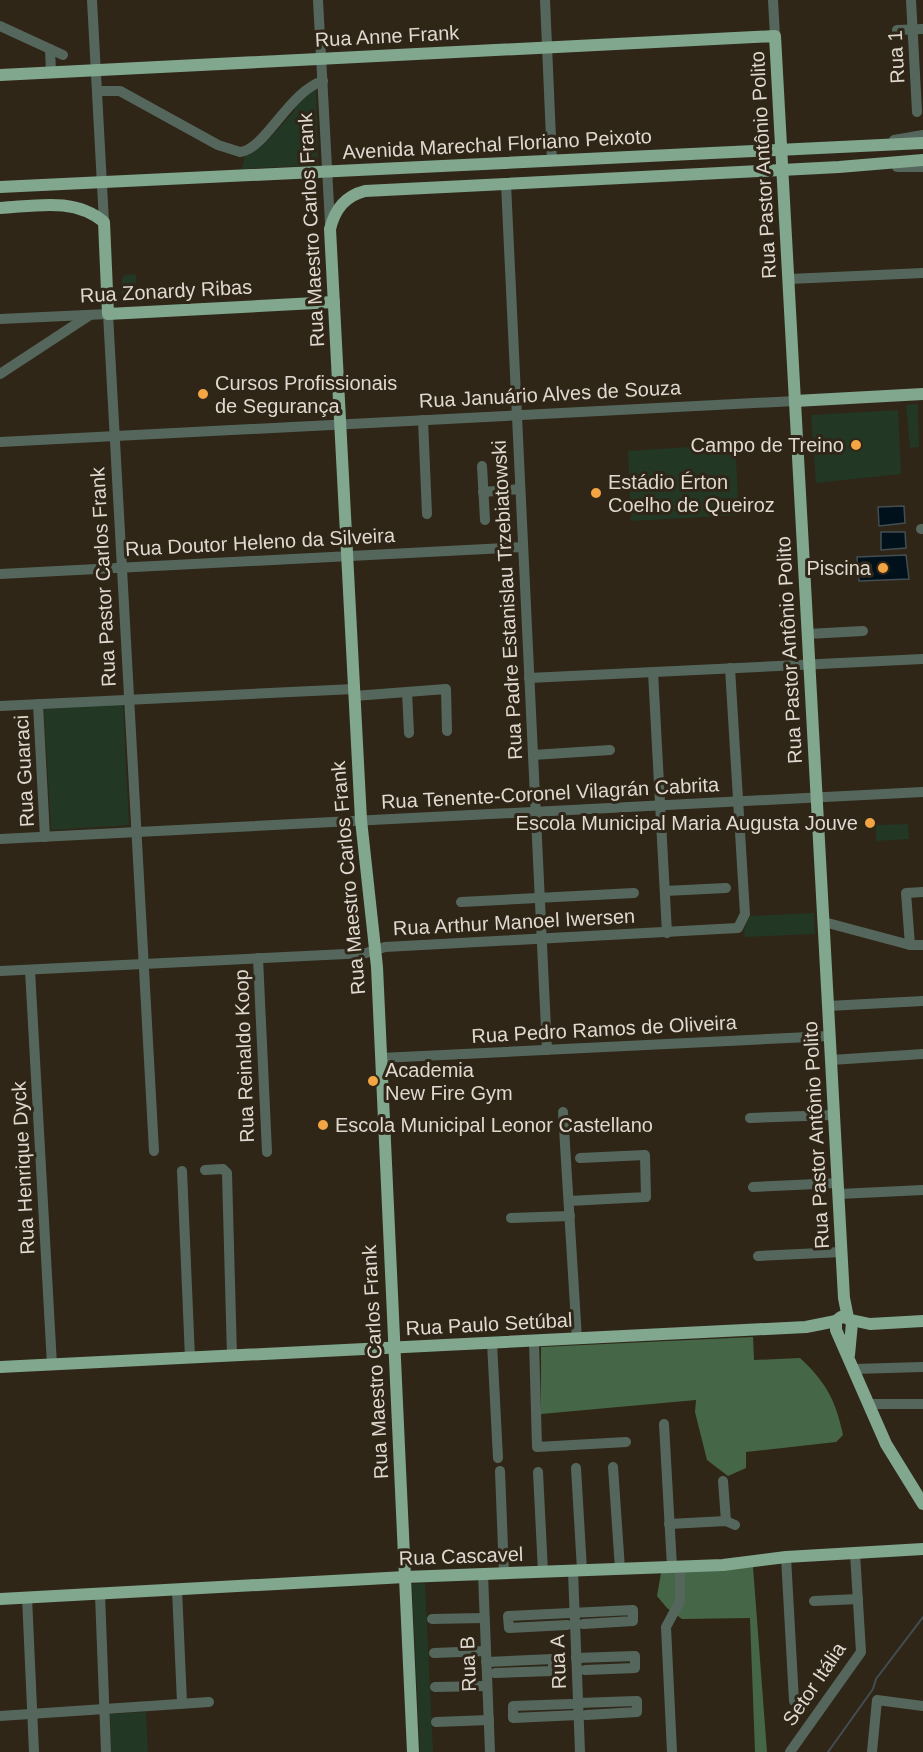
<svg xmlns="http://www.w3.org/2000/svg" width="923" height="1752" font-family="Helvetica,sans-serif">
  <rect width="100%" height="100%" fill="#2f2618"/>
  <g fill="#233725">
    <path d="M 316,88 L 318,165 L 242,169 L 245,156 C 261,152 283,123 295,110 L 294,105 Z"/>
    <path d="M 136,274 L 136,299 L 126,299 L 121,294 L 122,278 L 125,275 Z"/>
    <path d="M 918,404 L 919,447 L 910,448 L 906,405 Z"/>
    <path d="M 898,410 L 901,474 L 816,483 L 811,415 Z"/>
    <path d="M 735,444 L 739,515 L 631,521 L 628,451 Z"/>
    <path d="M 123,704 L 129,825 L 51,830 L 44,709 Z"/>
    <path d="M 908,824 L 909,839 L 876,841 L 876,825 Z"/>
    <path d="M 814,913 L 815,934 L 745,937 L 744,930 L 750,916 Z"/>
    <path d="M 425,1583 L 433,1752 L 420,1752 L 412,1584 Z"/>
    <path d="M 146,1712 L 148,1752 L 111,1752 L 110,1714 Z"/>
  </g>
  <g fill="#456747">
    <path d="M 753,1337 L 754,1360 L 800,1358 C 826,1382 836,1401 843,1435 L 836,1442 L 746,1452 L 746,1468 L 728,1476 L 707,1460 L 695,1412 L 696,1400 L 541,1414 L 541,1347 Z"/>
    <path d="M 753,1567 L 767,1752 L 755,1752 L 750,1618 L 682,1619 L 667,1608 L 657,1596 L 661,1573 Z"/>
  </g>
  <g fill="#00111c" stroke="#434d52" stroke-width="1.5">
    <path d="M 904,506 L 905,523 L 879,526 L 878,507 Z"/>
    <path d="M 881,532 L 905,532 L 906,548 L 881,550 Z"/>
    <path d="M 906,555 L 909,579 L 859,581 L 857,557 Z"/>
  </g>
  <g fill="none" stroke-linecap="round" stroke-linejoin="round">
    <path stroke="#434d52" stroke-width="2" d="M 828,1752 L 873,1689 L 876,1679 L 923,1617"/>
    <g stroke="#55675c" stroke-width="10">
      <path d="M 92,0 L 104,222"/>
      <path d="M 318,0 L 330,224"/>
      <path d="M 545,0 L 552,161"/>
      <path d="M 773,0 L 775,36"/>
      <path d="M 911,0 L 917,112"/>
      <path d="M 0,26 L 63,55"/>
      <path d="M 897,30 L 923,29"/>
      <path d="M 50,49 L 51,72"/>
      <path d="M 97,91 L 120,91 L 218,145 L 240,152 C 265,150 289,91 323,81"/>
      <path d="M 894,140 L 923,135"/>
      <path d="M 897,167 L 923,167"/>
      <path d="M 506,184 L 547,1050"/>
      <path d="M 789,279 L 923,273"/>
      <path d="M 0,319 L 108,314 L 154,1151"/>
      <path d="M 0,374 L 90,315"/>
      <path d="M 423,420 L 427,514"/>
      <path d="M 0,442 L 795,401"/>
      <path d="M 482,466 L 485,520"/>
      <path d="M 483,492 L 520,489"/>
      <path d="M 921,529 L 923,529"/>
      <path d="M 0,574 L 523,547"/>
      <path d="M 808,634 L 863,631"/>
      <path d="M 653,672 L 667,933"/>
      <path d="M 529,678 L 923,659"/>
      <path d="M 407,692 L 409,733"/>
      <path d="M 354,696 L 446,689 L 447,731"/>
      <path d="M 38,704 L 45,837"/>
      <path d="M 0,706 L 354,689"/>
      <path d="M 533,755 L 610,750"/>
      <path d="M 0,839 L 923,792"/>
      <path d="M 665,891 L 726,888"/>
      <path d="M 461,902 L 634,893"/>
      <path d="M 824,922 L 910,945 L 923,945"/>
      <path d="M 910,945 L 906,893 L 923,892"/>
      <path d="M 258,958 L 267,1152"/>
      <path d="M 30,970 L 52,1365"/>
      <path d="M 0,971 L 366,953 L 385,947 L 738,928 L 745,914 L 730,668"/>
      <path d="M 828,1006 L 923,1001"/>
      <path d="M 381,1058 L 830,1036"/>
      <path d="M 831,1060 L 923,1054"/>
      <path d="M 563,1112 L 577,1339"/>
      <path d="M 750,1118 L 834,1115"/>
      <path d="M 205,1170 L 223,1169 L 227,1173 L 232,1356"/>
      <path d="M 182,1171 L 190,1358"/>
      <path d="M 753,1187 L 838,1183"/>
      <path d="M 839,1194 L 923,1190"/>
      <path d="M 569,1201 L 646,1197 L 645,1155 L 580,1158"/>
      <path d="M 511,1218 L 570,1216"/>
      <path d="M 758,1256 L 842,1252"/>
      <path d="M 534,1341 L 537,1447 L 626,1442"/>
      <path d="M 492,1343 L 498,1458"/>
      <path d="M 854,1369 L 923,1367"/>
      <path d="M 869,1404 L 923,1404"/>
      <path d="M 664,1424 L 672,1567"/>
      <path d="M 613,1467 L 620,1569"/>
      <path d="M 576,1468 L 582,1570"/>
      <path d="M 500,1471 L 504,1573"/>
      <path d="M 538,1472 L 543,1572"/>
      <path d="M 723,1481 L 726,1521"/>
      <path d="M 669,1524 L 726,1521 L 735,1525"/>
      <path d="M 786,1557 L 794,1701"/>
      <path d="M 573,1571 L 580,1752"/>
      <path d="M 483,1574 L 490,1752"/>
      <path d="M 177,1589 L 182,1703"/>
      <path d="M 100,1594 L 106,1752"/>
      <path d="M 27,1597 L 34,1752"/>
      <path d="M 814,1601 L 858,1599"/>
      <path d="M 432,1619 L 484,1618"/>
      <path d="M 567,1625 L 509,1628 L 508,1616 L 633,1610 L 633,1621 L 583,1624"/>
      <path d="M 434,1653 L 486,1651"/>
      <path d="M 576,1658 L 635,1656 L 635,1668 L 585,1670"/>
      <path d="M 486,1662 L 553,1659 L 553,1671 L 495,1673"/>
      <path d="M 435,1687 L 487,1686"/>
      <path d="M 578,1703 L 637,1701 L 637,1712 L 586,1715"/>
      <path d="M 571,1704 L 513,1706 L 513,1718 L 578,1715"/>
      <path d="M 0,1716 L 209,1702"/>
      <path d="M 436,1722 L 489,1720"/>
      <path d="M 672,1752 L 666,1627 L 680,1601 L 680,1566"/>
      <path d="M 790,1752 L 861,1652 L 855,1553"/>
      <path d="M 872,1752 L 877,1700 L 923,1706"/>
    </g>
    <g stroke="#81a78f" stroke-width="12">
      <path d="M 0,75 L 775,36 L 844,1298 L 848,1318"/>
      <path d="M 0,187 L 923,143"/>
      <path d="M 0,208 C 36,206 74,197 104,222 L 108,314 L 334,302"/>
      <path d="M 795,401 L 923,394"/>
      <path d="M 851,1320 L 870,1324 L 923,1321"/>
      <path d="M 849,1355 L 852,1323 L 848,1318 L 841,1317 L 836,1321 L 836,1330 L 886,1444 L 923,1504"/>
      <path d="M 0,1367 L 806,1327 L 836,1321"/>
      <path d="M 0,1599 L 405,1577 L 723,1565 L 786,1557 L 923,1549"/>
      <path d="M 413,1752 L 377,967 L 361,820 L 330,229 C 335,209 345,196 365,191 L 839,167 L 923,160"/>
    </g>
  </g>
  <g fill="#f3a443" stroke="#2f2618" stroke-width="2">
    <circle cx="203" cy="394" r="6"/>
    <circle cx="856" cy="445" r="6"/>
    <circle cx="596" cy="493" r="6"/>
    <circle cx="883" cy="568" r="6"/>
    <circle cx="870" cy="823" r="6"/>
    <circle cx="373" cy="1081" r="6"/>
    <circle cx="323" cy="1125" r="6"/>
  </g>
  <g text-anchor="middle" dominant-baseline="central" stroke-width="6" stroke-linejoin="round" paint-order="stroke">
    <g font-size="20" fill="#dfd9d0" stroke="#2f2618">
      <text transform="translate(387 36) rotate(-3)">Rua Anne Frank</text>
      <text transform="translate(896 57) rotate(-93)">Rua 1</text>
      <text transform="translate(497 144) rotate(-3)">Avenida Marechal Floriano Peixoto</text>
      <text transform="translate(763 165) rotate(-93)">Rua Pastor Antônio Polito</text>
      <text transform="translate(311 230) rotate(-93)">Rua Maestro Carlos Frank</text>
      <text transform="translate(166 291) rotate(-3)">Rua Zonardy Ribas</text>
      <text transform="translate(550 394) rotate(-3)">Rua Januário Alves de Souza</text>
      <text transform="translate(260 542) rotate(-3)">Rua Doutor Heleno da Silveira</text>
      <text transform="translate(103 577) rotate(-93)">Rua Pastor Carlos Frank</text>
      <text transform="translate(507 600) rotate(-93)">Rua Padre Estanislau Trzebiatowski</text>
      <text transform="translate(789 650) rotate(-93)">Rua Pastor Antônio Polito</text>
      <text transform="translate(24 771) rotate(-93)">Rua Guaraci</text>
      <text transform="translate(550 793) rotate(-3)">Rua Tenente-Coronel Vilagrán Cabrita</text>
      <text transform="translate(348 878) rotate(-95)">Rua Maestro Carlos Frank</text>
      <text transform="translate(514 922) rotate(-3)">Rua Arthur Manoel Iwersen</text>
      <text transform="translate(604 1029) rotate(-3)">Rua Pedro Ramos de Oliveira</text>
      <text transform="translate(244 1056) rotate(-92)">Rua Reinaldo Koop</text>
      <text transform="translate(816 1135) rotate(-93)">Rua Pastor Antônio Polito</text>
      <text transform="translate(23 1168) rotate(-93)">Rua Henrique Dyck</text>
      <text transform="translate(489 1324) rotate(-3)">Rua Paulo Setúbal</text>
      <text transform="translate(375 1362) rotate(-93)">Rua Maestro Carlos Frank</text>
      <text transform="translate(461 1556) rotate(-2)">Rua Cascavel</text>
      <text transform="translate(558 1662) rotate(-92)">Rua A</text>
      <text transform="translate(468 1664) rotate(-92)">Rua B</text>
      <text transform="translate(814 1684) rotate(-56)">Setor Itália</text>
    </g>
    <g font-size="20" fill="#dfd9d0" stroke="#2f2618" text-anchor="start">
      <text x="215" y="383">Cursos Profissionais<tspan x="215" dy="23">de Segurança</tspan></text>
      <text x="844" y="445" text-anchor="end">Campo de Treino</text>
      <text x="608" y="482">Estádio Érton<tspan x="608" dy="23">Coelho de Queiroz</tspan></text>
      <text x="871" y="568" text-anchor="end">Piscina</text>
      <text x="858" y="823" text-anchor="end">Escola Municipal Maria Augusta Jouve</text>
      <text x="385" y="1070">Academia<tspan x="385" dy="23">New Fire Gym</tspan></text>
      <text x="335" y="1125">Escola Municipal Leonor Castellano</text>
    </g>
  </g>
</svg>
